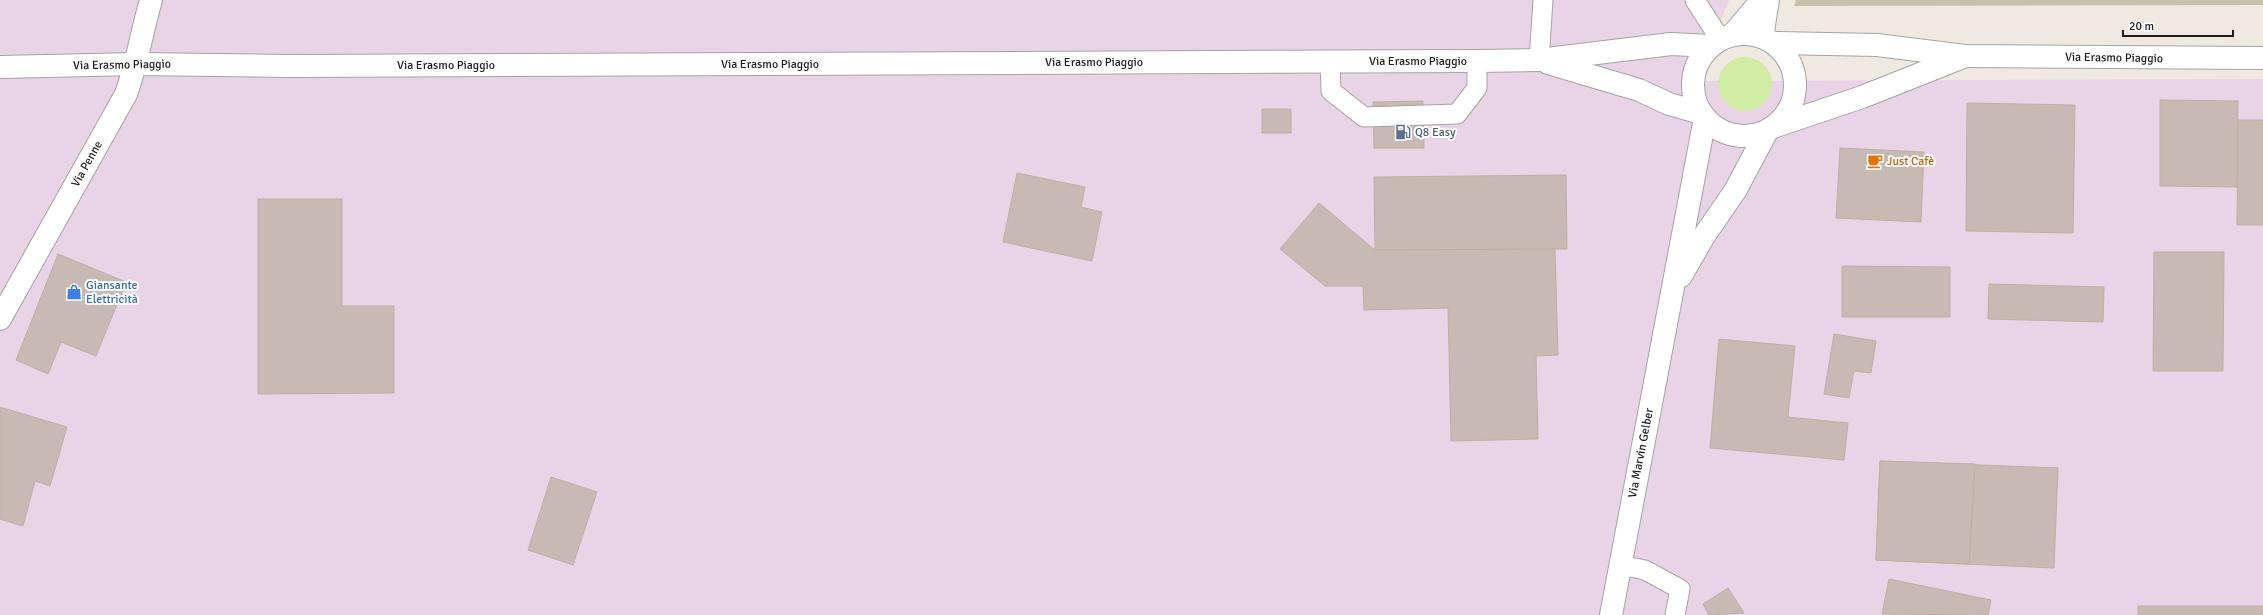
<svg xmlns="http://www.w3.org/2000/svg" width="2263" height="615" font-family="Signika,sans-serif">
  <rect width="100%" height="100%" fill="#efe9e2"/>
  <path fill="#e9d3e7" d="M 0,0 L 1729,0 L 1697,81 L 2263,79 L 2263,615 L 0,615 Z"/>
  <path fill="#c4c1ad" d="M 1796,0 L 2263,0 L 2263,5 L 1794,6 Z"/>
  <circle fill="#d1eda3" cx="1745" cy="84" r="27"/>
  <g fill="#c7bab5" stroke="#c2ada3">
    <path d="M 2160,100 L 2238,101 L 2237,187 L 2160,186 Z"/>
    <path d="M 1423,101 L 1424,148 L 1374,148 L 1373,102 Z"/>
    <path d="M 1967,103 L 2075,105 L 2073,233 L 1966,231 Z"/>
    <rect x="1262" y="109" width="29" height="24"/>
    <path d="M 2238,120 L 2263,120 L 2263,225 L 2237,225 Z"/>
    <path d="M 1840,148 L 1924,152 L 1921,222 L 1836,218 Z"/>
    <path d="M 1017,173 L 1085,187 L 1081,207 L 1102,212 L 1092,261 L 1003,242 Z"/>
    <path d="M 1566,175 L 1567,249 L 1375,250 L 1374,177 Z"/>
    <path d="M 258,199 L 342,199 L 342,306 L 394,306 L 394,393 L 258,394 Z"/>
    <path d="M 1319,203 L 1375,250 L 1555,249 L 1558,355 L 1536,356 L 1538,439 L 1451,441 L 1448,308 L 1364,310 L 1363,286 L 1325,286 L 1280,249 Z"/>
    <path d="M 2154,252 L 2224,252 L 2223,371 L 2153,371 Z"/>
    <path d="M 58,254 L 126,282 L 96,356 L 61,342 L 48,374 L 16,360 Z"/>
    <path d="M 1842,266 L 1950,267 L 1950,317 L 1842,317 Z"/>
    <path d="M 1989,284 L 2104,287 L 2103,322 L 1988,319 Z"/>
    <path d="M 1834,334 L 1876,341 L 1871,373 L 1854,371 L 1849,398 L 1824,394 Z"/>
    <path d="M 1719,339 L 1795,346 L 1788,417 L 1848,423 L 1844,460 L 1710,448 Z"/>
    <path d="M 0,407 L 67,427 L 50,486 L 35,481 L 23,526 L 0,519 Z"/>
    <path d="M 1880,461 L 2058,468 L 2054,568 L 1876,560 Z"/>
    <path d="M 1880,461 L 1975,464 L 1969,564 L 1876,560 Z"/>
    <path d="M 551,477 L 597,492 L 573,565 L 528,550 Z"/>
    <path d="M 1889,579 L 1991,600 L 1988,615 L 1882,614 Z"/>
    <path d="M 1728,588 L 1744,613 L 1709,615 L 1703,604 Z"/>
    <rect x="2138" y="606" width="125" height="9"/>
  </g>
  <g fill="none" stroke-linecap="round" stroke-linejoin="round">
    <defs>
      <g id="service">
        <path d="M 1695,0 L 1720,39"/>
        <path d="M 1539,60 L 1543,0"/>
        <path d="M 1330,62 L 1331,91 L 1364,117 L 1457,114 L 1477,88 L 1477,61"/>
        <path d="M 1620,565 L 1645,570 L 1680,589 L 1675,615"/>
      </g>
      <g id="minor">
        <path d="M 1733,34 L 1762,0"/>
        <path d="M 1762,37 L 1768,0"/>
        <path d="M 0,319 L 126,94 C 137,63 142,31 151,0"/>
      </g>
      <g id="tertiary">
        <circle cx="1744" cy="85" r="51"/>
        <path d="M 1774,43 L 1877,45 L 1965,56 L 2263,58"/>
        <path d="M 1548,63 L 1639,90 L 1669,104 L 1701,113"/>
        <path d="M 0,67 L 136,64 L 291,66 L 1477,61 L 1539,60 L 1671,44 L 1711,46"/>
        <path d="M 1776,126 L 1862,97 L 1963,57"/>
        <path d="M 1681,276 L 1704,236 L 1735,191 L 1767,131"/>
        <path d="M 1611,615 L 1705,118"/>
      </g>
    </defs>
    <use href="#service" stroke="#a4a4a4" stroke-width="21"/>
    <use href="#minor" stroke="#a4a4a4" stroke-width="24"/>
    <use href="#tertiary" stroke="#a4a4a4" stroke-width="24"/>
    <use href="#service" stroke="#fff" stroke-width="19"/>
    <use href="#minor" stroke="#fff" stroke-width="22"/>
    <use href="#tertiary" stroke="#fff" stroke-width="22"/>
  </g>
  <defs>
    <symbol id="fuel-bare" viewBox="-9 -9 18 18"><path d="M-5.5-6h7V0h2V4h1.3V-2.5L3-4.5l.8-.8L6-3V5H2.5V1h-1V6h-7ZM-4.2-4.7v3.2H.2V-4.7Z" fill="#5c6f8a" stroke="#fff" stroke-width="2.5" paint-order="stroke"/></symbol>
    <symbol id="cafe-bare" viewBox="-9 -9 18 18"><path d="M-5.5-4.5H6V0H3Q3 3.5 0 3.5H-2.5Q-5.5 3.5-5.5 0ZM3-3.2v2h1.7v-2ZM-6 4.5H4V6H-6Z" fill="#e8710a" stroke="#fff" stroke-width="2.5" paint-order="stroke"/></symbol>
    <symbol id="shop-bare" viewBox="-9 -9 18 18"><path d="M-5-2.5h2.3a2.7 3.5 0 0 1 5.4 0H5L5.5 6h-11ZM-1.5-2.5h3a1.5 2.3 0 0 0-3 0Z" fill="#3f7fe0" stroke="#fff" stroke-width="2.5" paint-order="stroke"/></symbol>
  </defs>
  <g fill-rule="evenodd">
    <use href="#fuel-bare" x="1392" y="121" width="22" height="22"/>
    <use href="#cafe-bare" x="1864" y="150" width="22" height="22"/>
    <use href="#shop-bare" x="63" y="281" width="22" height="22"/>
  </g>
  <g text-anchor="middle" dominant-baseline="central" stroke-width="4" stroke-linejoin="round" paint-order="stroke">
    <g font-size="12" fill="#1d1d1d" stroke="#fff">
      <text transform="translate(2114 58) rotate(1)">Via Erasmo Piaggio</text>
      <text x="1418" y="61">Via Erasmo Piaggio</text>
      <text x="1094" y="62">Via Erasmo Piaggio</text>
      <text x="770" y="64">Via Erasmo Piaggio</text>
      <text transform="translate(122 65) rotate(-1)">Via Erasmo Piaggio</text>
      <text x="446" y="65">Via Erasmo Piaggio</text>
      <text transform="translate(87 164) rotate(-61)">Via Penne</text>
      <text transform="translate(1641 453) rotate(-79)">Via Marvin Gelber</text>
    </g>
    <g font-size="12" fill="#4e5e75" stroke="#fff" text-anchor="start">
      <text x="1415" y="132">Q8 Easy</text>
    </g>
    <g font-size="12" fill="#c56008" stroke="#fff" text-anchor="start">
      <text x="1887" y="161">Just Cafè</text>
    </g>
    <g font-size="12" fill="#366cbe" stroke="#fff" text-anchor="start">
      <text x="86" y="285">Giansante<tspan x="86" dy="14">Elettricità</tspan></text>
    </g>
  </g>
  <path d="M2123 30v6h110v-6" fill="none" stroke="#1d1d1d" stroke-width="2"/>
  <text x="2129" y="30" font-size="12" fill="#1d1d1d" stroke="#ffffff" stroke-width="3" paint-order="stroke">20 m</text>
</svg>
